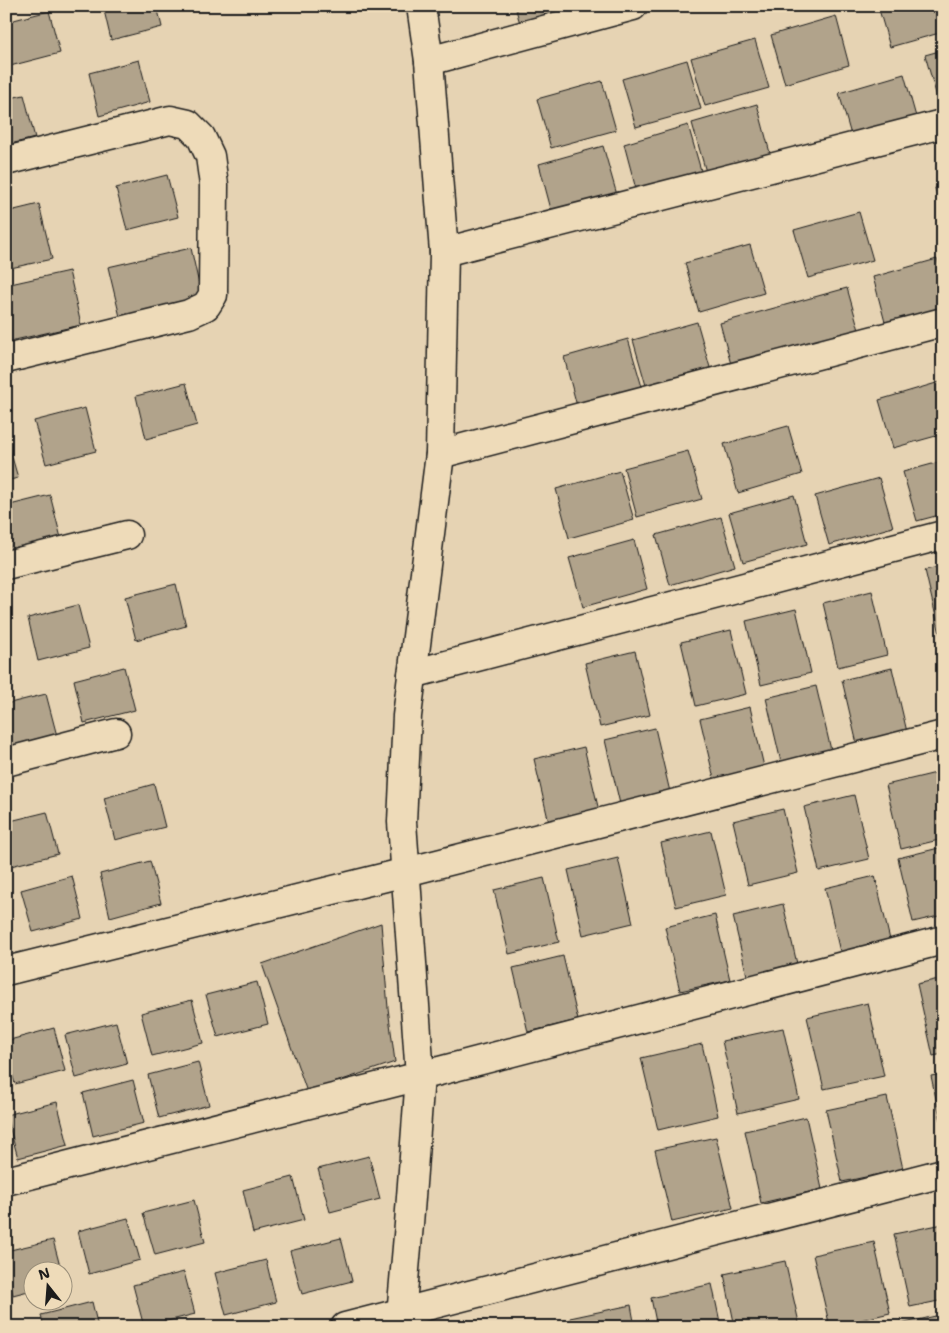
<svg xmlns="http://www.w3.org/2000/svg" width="949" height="1333" font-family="'Shantell Sans',sans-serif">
  <rect width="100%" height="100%" fill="#e6d3b3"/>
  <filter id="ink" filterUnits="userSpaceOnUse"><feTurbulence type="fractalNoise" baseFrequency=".02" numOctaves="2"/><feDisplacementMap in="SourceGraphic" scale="10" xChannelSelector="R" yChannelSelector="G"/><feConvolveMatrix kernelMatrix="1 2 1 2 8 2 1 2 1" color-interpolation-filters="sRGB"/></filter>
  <g filter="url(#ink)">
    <g fill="#b1a38b" stroke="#1c1c1c">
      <path d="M 103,6 L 157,6 L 162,27 L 111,40 Z"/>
      <path d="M 515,6 L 584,6 L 521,27 Z"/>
      <path d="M 878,6 L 943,6 L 943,32 L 890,47 Z"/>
      <path d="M 49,11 L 60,53 L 10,66 L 6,52 L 6,22 Z"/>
      <path d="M 836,16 L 849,65 L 785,84 L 771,35 Z"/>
      <path d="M 755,40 L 769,88 L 705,106 L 691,58 Z"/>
      <path d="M 943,50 L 943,102 L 939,104 L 925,55 Z"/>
      <path d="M 139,60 L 150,102 L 99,116 L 89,73 Z"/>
      <path d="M 687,60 L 701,109 L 636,127 L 622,79 Z"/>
      <path d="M 904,74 L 918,124 L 853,142 L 839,93 Z"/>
      <path d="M 602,81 L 616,130 L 551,148 L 537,99 Z"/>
      <path d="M 24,95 L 35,138 L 6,145 L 6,99 Z"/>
      <path d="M 757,104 L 770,153 L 706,172 L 692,123 Z"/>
      <path d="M 688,125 L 702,174 L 637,193 L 624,144 Z"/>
      <path d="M 603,146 L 617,195 L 552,213 L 539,164 Z"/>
      <path d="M 167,175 L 178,217 L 127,230 L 116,188 Z"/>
      <path d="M 943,186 L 943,217 L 935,188 Z"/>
      <path d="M 39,204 L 52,259 L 6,269 L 6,212 Z"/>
      <path d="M 859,212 L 873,260 L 808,278 L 794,230 Z"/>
      <path d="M 750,245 L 764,293 L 699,312 L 685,263 Z"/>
      <path d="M 191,248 L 203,303 L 121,321 L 108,267 Z"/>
      <path d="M 937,259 L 943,279 L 943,310 L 886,326 L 873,277 Z"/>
      <path d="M 69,271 L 81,325 L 6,342 L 6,285 Z"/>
      <path d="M 847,288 L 861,337 L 733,372 L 720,323 Z"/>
      <path d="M 697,322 L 711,371 L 647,389 L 633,340 Z"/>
      <path d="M 628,339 L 642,387 L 577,406 L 564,357 Z"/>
      <path d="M 943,381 L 943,434 L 893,448 L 879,400 Z"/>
      <path d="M 186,383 L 197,425 L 146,439 L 136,396 Z"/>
      <path d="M 85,408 L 96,451 L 46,464 L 34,421 Z"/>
      <path d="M 788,426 L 802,474 L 738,493 L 724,444 Z"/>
      <path d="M 6,436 L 18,478 L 6,481 Z"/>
      <path d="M 688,451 L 702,499 L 637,517 L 624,468 Z"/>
      <path d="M 943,461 L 943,514 L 917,521 L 903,472 Z"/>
      <path d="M 620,471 L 634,520 L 569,538 L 556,489 Z"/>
      <path d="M 879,478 L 893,527 L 829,545 L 815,496 Z"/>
      <path d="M 50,495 L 61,538 L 11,551 L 6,533 L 6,506 Z"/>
      <path d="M 794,495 L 807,544 L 743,562 L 729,513 Z"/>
      <path d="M 721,517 L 735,566 L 670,585 L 656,535 Z"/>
      <path d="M 634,540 L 647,589 L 583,607 L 569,558 Z"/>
      <path d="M 943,566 L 943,633 L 940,634 L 925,570 Z"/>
      <path d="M 176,584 L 186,626 L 136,640 L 125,597 Z"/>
      <path d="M 872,591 L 887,655 L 838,667 L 823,603 Z"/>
      <path d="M 78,605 L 89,648 L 38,661 L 28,618 Z"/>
      <path d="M 796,609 L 811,673 L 761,685 L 746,621 Z"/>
      <path d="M 731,630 L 746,694 L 696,706 L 681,642 Z"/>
      <path d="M 635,651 L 650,715 L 600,727 L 585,663 Z"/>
      <path d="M 6,654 L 12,675 L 6,676 Z"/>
      <path d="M 124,667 L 135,710 L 84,723 L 74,680 Z"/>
      <path d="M 892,668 L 907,732 L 857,744 L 842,680 Z"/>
      <path d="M 816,686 L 831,750 L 781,762 L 766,698 Z"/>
      <path d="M 46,694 L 57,736 L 7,749 L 6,704 Z"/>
      <path d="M 750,707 L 765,771 L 715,783 L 700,719 Z"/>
      <path d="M 655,728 L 670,792 L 620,804 L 605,740 Z"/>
      <path d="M 584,747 L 599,811 L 549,823 L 534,759 Z"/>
      <path d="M 936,773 L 943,803 L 943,839 L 901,849 L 886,785 Z"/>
      <path d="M 154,784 L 165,827 L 115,840 L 104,798 Z"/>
      <path d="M 854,795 L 869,859 L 819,871 L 804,807 Z"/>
      <path d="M 783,809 L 798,873 L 748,885 L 733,821 Z"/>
      <path d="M 47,812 L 58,854 L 7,867 L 6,822 Z"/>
      <path d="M 711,831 L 726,895 L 676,907 L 661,843 Z"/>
      <path d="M 943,847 L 943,915 L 913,922 L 898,858 Z"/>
      <path d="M 618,858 L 633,923 L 583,935 L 568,870 Z"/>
      <path d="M 150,861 L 161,903 L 110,917 L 100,874 Z"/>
      <path d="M 72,876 L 83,919 L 33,932 L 21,890 Z"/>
      <path d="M 875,876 L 890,940 L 840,952 L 825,888 Z"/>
      <path d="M 544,878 L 559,942 L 509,954 L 494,890 Z"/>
      <path d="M 783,904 L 798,968 L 748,980 L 733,916 Z"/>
      <path d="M 715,915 L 730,980 L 680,991 L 665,927 Z"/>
      <path d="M 381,923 L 388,1008 L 395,1062 L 307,1092 L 262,964 Z"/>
      <path d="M 563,956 L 578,1020 L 528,1032 L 513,968 Z"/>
      <path d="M 943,978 L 943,1054 L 933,1056 L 917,984 Z"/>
      <path d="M 257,982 L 268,1024 L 218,1037 L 206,995 Z"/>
      <path d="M 192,1000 L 203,1043 L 152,1056 L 141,1013 Z"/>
      <path d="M 868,1003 L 884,1076 L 824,1089 L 807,1017 Z"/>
      <path d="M 116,1022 L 127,1064 L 76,1078 L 65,1035 Z"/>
      <path d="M 54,1028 L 65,1071 L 15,1084 L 6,1052 L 6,1041 Z"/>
      <path d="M 783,1028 L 799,1099 L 738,1113 L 722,1041 Z"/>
      <path d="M 702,1044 L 718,1116 L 658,1130 L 641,1058 Z"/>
      <path d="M 198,1062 L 209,1105 L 159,1118 L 148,1075 Z"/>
      <path d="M 943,1074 L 943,1131 L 931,1076 Z"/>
      <path d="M 133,1080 L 144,1123 L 93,1136 L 83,1093 Z"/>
      <path d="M 887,1097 L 903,1169 L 842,1182 L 826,1110 Z"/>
      <path d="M 57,1102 L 68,1145 L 18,1158 L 6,1115 Z"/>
      <path d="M 806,1117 L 822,1189 L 761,1203 L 745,1131 Z"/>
      <path d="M 716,1137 L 733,1208 L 672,1222 L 655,1150 Z"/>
      <path d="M 369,1156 L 380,1199 L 330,1212 L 318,1169 Z"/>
      <path d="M 293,1177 L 304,1220 L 253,1233 L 243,1190 Z"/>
      <path d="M 194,1200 L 205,1242 L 155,1255 L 143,1213 Z"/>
      <path d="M 128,1218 L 140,1260 L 89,1274 L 78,1231 Z"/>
      <path d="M 943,1224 L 943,1300 L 910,1307 L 894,1234 Z"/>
      <path d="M 341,1238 L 352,1281 L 302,1294 L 290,1251 Z"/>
      <path d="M 53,1240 L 61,1270 L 32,1270 L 32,1290 L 13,1295 L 6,1268 L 6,1251 Z"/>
      <path d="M 874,1242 L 890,1313 L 830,1327 L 813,1255 Z"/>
      <path d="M 266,1260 L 276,1302 L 226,1315 L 215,1273 Z"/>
      <path d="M 785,1261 L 800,1327 L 735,1327 L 724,1274 Z"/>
      <path d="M 184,1272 L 195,1314 L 144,1327 L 133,1285 Z"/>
      <path d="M 712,1284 L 721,1327 L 657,1327 L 651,1298 Z"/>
      <path d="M 92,1302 L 98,1327 L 44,1327 L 41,1315 Z"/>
      <path d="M 631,1305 L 635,1327 L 572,1327 L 570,1318 Z"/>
      <path d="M 940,1315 L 943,1327 L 887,1327 Z"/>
    </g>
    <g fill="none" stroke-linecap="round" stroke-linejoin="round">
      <defs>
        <g id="street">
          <path d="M 429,61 L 633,6"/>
          <path d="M 6,161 L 170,120 L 188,124 L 201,137 L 210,156 L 214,185 L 213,295 L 206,306 L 189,314 L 6,359"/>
          <path d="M 444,252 L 938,125"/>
          <path d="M 440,454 L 943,322"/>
          <path d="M 6,565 L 127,535"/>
          <path d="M 412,674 L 943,535"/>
          <path d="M 6,762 L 116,733"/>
          <path d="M 6,971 L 406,872 L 943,735"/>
          <path d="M 6,1181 L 420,1076 L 943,940"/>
          <path d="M 345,1327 L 943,1173"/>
          <path d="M 400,1327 L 409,1224 L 420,1076 L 402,822 L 407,716 L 440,454 L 444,252 L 429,61 L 421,6"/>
        </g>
      </defs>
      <use href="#street" stroke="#1c1c1c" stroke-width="31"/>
      <use href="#street" stroke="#eedbb9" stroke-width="28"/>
    </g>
  </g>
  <rect width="949" height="1333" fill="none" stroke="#eedbb9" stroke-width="25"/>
  <rect x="12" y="12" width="924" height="1308" fill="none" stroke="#1c1c1c" stroke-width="2" filter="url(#ink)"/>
  <g transform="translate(48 1286) rotate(343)"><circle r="24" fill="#eedbb9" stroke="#9a8f7a"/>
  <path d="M0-4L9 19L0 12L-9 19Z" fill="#1c1c1c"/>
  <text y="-8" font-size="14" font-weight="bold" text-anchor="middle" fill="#1c1c1c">N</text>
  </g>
</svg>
